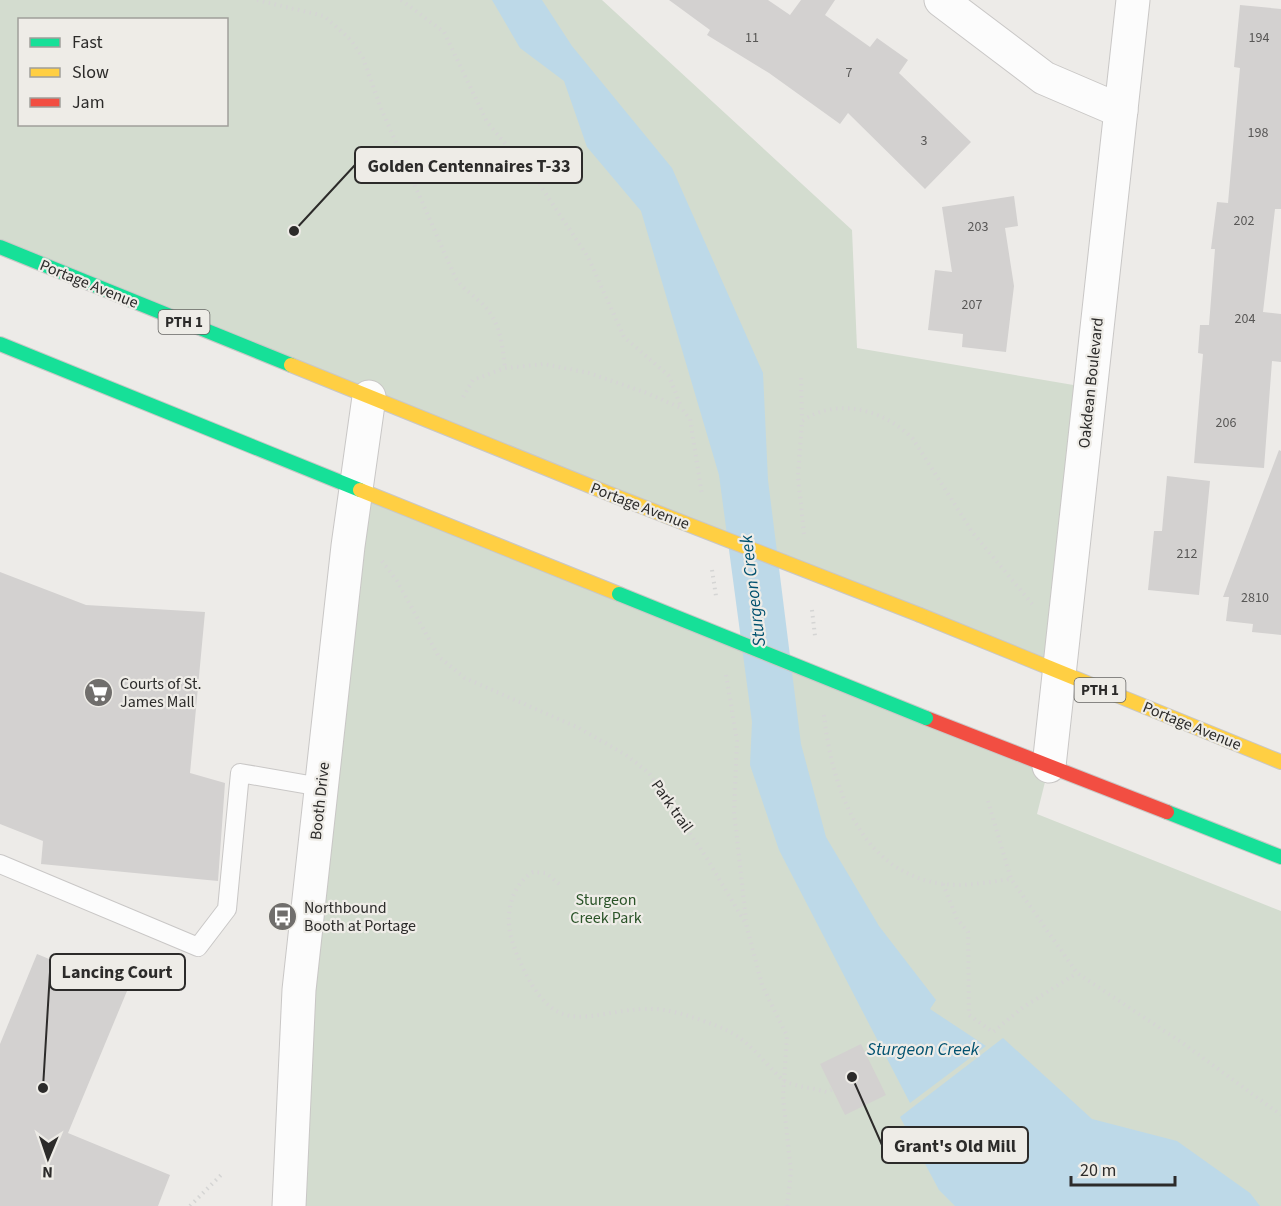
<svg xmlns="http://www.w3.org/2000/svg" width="1281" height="1206" font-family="'Source Sans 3',sans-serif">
  <rect width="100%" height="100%" fill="#edebe8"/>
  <g fill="#d3dccf" fill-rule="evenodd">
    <path d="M 0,0 L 602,0 L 852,230 L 857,348 L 1091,388 L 1058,673 L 0,247 ZM 20,20 L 226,20 L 226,124 L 20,124 Z"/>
    <path d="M 356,487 L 1049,766 L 1037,814 L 1281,911 L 1281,1206 L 289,1206 Z"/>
  </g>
  <g fill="#bdd9e8">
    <path d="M 492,0 L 542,0 L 572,46 L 672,168 L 763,373 L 768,480 L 801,744 L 826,837 L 879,926 L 936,1000 L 930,1009 L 986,1046 L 910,1103 L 779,850 L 750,765 L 752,722 L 719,475 L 641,211 L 587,147 L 564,81 L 520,48 Z"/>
    <path d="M 1003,1038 L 1092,1119 L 1177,1141 L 1250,1193 L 1260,1206 L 955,1206 L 939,1190 L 900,1117 Z"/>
  </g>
  <g fill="#d3d1d0">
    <path d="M 669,0 L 768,0 L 790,15 L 801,0 L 835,0 L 825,15 L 870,47 L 877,38 L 908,60 L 899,73 L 971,142 L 925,189 L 848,113 L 840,124 L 769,73 L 707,35 L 710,30 Z"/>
    <path d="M 1240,5 L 1281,9 L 1281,209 L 1275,209 L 1263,312 L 1281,314 L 1281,362 L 1272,361 L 1264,468 L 1194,463 L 1203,354 L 1198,353 L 1200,325 L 1209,325 L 1215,249 L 1211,249 L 1217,202 L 1228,203 L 1240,68 L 1234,67 Z"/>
    <path d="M 1014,196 L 1018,226 L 1005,228 L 1014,286 L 1006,352 L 962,347 L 963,334 L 928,330 L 935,270 L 952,272 L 942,207 Z"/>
    <path d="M 1279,450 L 1281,451 L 1281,635 L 1252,632 L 1253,624 L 1226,621 L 1229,597 L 1223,597 Z"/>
    <path d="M 1167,476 L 1210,481 L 1199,595 L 1148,590 L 1154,531 L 1162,531 Z"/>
    <path d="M 0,572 L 86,605 L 205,612 L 190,773 L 225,783 L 218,881 L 41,864 L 43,841 L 0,824 Z"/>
    <path d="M 37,954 L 127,991 L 68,1133 L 170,1175 L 158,1206 L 0,1206 L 0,1044 Z"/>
    <path d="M 861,1044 L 886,1095 L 845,1115 L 820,1064 Z"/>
  </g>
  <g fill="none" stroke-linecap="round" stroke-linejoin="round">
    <defs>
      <path id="lane" d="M 0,864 L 198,947 L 227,909 L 240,773 L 321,787"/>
      <g id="street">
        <path d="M 941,0 L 1044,78 L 1121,111"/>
        <path d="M 1049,766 L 1133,0"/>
        <path d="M 289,1206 L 299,990 L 348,546 L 369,397"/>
      </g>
      <g id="fast">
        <path d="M 0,247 L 291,365"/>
        <path d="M 0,344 L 360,490"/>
        <path d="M 1167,812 L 1281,857"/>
      </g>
      <g id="slow">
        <path d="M 291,365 L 610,494"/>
        <path d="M 360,490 L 619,594"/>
        <path d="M 920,615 L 1281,762"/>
      </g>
      <path id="jam" d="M 926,718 L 1167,812"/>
    </defs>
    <use href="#lane" stroke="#c9c7c6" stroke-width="20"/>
    <use href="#street" stroke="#c9c7c6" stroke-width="35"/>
    <use href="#fast" stroke="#c9c7c6" stroke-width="16"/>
    <use href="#slow" stroke="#c9c7c6" stroke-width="16"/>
    <use href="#jam" stroke="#c9c7c6" stroke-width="16"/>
    <g stroke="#d5d5d4" stroke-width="4" stroke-dasharray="1.5 4.5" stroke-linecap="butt">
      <path d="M 257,0 L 324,16 L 351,40 L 363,58 L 380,106 L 455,277 C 462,288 469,292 478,300 C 500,318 502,342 505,368"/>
      <path d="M 401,0 L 444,32 L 487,122 L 540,185 L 588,257 L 624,337 L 669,376 L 681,407"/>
      <path d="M 801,378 L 802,420"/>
      <path d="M 463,397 L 473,380 L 505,368 L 544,364 L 589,373 L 647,393 L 681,408 L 690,419 L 702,495"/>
      <path d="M 804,534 L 798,477 L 802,421 C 837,397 884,409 913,439 L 973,533 L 1033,605"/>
      <path d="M 382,561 L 397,581 L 439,657 L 465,678 L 579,728 L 626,755 L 649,773 L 706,857 L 746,924 L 762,985 L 787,1036 L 783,1097 L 791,1172 L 787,1206"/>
      <path d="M 712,570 L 716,596"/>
      <path d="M 812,610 L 815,636"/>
      <path d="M 726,675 L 737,741 L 734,811 L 746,920"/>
      <path d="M 824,715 C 832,787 860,873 943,884 C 965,887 989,882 1011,879"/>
      <path d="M 988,801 L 1011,879 L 1077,973 L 1184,1044 L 1281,1115"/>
      <path d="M 559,884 L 546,873 L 533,872 C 515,883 508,903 509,923 C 510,941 518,958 526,974 C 560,1040 590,1010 647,1009 C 670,1008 696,1018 717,1026 C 742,1035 752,1049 770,1067 C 774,1071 779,1077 783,1080 C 795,1087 814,1088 827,1092 L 833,1089"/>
      <path d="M 943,884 L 957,919 L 968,932 L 969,1015 L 993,1032 L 1022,1008 L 1077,973"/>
      <path d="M 190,1206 L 222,1174"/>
    </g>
    <use href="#lane" stroke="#fcfcfc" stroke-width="18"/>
    <use href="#street" stroke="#fcfcfc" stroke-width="33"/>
    <use href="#fast" stroke="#16e098" stroke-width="14"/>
    <use href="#slow" stroke="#ffcf43" stroke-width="14"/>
    <use href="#jam" stroke="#f24e42" stroke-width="14"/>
    <defs>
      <path id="fast-bridge" d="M 619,594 L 926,718"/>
      <path id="slow-bridge" d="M 610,494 L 920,615"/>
    </defs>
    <use href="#fast-bridge" stroke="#c9c7c6" stroke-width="16" stroke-linecap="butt"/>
    <use href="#slow-bridge" stroke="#c9c7c6" stroke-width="16" stroke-linecap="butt"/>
    <use href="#fast-bridge" stroke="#16e098" stroke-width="14"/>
    <use href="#slow-bridge" stroke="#ffcf43" stroke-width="14"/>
  </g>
  <defs>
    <symbol id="supermarket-disc" viewBox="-11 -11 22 22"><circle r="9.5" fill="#706e6c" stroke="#eeece7"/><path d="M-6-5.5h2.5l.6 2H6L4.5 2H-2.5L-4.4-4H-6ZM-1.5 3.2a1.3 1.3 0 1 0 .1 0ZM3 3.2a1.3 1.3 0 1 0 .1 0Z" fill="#fff"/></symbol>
    <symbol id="bus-disc" viewBox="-11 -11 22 22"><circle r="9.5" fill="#706e6c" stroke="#eeece7"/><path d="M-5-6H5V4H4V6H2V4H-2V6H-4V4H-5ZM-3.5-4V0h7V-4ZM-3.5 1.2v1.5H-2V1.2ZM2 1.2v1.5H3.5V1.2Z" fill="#fff"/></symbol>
  </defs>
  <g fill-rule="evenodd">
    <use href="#supermarket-disc" x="82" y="676" width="33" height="33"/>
    <use href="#bus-disc" x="266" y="900" width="33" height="33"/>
  </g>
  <g text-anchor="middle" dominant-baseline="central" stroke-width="4.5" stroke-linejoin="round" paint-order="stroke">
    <g font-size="14" fill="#585756">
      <text x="752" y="38">11</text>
      <text x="1259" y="38">194</text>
      <text x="849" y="73">7</text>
      <text x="1258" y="133">198</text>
      <text x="924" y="141">3</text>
      <text x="1244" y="221">202</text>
      <text x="978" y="227">203</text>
      <text x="972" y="305">207</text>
      <text x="1245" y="319">204</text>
      <text x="1226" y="423">206</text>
      <text x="1187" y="554">212</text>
      <text x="1255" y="598">2810</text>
    </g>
    <g fill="#eeece7" stroke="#666563" stroke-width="1.5">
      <rect x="158.5" y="310" width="51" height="24" rx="4.5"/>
      <rect x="1074.5" y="678" width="51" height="24" rx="4.5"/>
    </g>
    <g font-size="15" font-weight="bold" fill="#2c2b2a">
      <text x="184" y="322">PTH 1</text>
      <text x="1100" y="690">PTH 1</text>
    </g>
    <g font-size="16" fill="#2c2b2a" stroke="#eeece7">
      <text transform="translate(89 284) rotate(22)">Portage Avenue</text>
      <text transform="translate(1091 383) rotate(-84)">Oakdean Boulevard</text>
      <text transform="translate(640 506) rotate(21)">Portage Avenue</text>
      <text transform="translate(1192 726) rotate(22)">Portage Avenue</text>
      <text transform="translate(320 801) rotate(-84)">Booth Drive</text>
      <text transform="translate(672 806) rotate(55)">Park trail</text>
    </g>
    <g font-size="16" fill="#2c2b2a" stroke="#eeece7" text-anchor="start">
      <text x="120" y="684">Courts of St.<tspan x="120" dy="18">James Mall</tspan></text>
      <text x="304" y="908">Northbound<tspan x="304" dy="18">Booth at Portage</tspan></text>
    </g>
    <g font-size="16" fill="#2a5328" stroke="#eeece7">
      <text x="606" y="900">Sturgeon<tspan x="606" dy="18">Creek Park</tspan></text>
    </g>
    <g font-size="18" font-style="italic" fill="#00516f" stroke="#eeece7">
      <text transform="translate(753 591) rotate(-97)">Sturgeon Creek</text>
      <text x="923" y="1049">Sturgeon Creek</text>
    </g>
  </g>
  <path fill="none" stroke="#2c2b2a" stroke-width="2" d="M294 231L355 165M43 1088L50 972M852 1077L882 1145"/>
  <g fill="#2c2b2a" stroke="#eeece7" stroke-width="2">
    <circle cx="294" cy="231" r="6"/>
    <circle cx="43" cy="1088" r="6"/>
    <circle cx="852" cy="1077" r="6"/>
  </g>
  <g fill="#eeece7" stroke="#2c2b2a" stroke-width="2">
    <rect x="355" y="147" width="227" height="36" rx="6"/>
    <rect x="50" y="954" width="135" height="36" rx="6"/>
    <rect x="882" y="1127" width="146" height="36" rx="6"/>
  </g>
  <g font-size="18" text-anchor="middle" font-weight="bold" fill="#2c2b2a">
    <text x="469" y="172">Golden Centennaires T-33</text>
    <text x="117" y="978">Lancing Court</text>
    <text x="955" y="1152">Grant's Old Mill</text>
  </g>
  <rect x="18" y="18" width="210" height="108" fill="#eeece7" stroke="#a09f9b" stroke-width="1.5"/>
  <rect x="30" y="38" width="30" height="9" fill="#16e098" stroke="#a09f9b" stroke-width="1.5"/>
  <text x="72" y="48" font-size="18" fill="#2c2b2a">Fast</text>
  <rect x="30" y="68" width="30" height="9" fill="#ffcf43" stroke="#a09f9b" stroke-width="1.5"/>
  <text x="72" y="78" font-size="18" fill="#2c2b2a">Slow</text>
  <rect x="30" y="98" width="30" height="9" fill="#f24e42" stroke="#a09f9b" stroke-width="1.5"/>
  <text x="72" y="108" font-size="18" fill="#2c2b2a">Jam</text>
  <g transform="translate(48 1158) rotate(182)" stroke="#eeece7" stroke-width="4.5" paint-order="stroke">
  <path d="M0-4.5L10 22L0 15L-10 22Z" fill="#2c2b2a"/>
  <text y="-9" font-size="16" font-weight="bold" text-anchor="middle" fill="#2c2b2a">N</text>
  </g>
  <path d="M1071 1176v9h104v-9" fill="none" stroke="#2c2b2a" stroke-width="3"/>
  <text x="1080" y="1176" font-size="18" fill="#2c2b2a" stroke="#eeece7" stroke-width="4.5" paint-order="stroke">20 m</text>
</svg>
